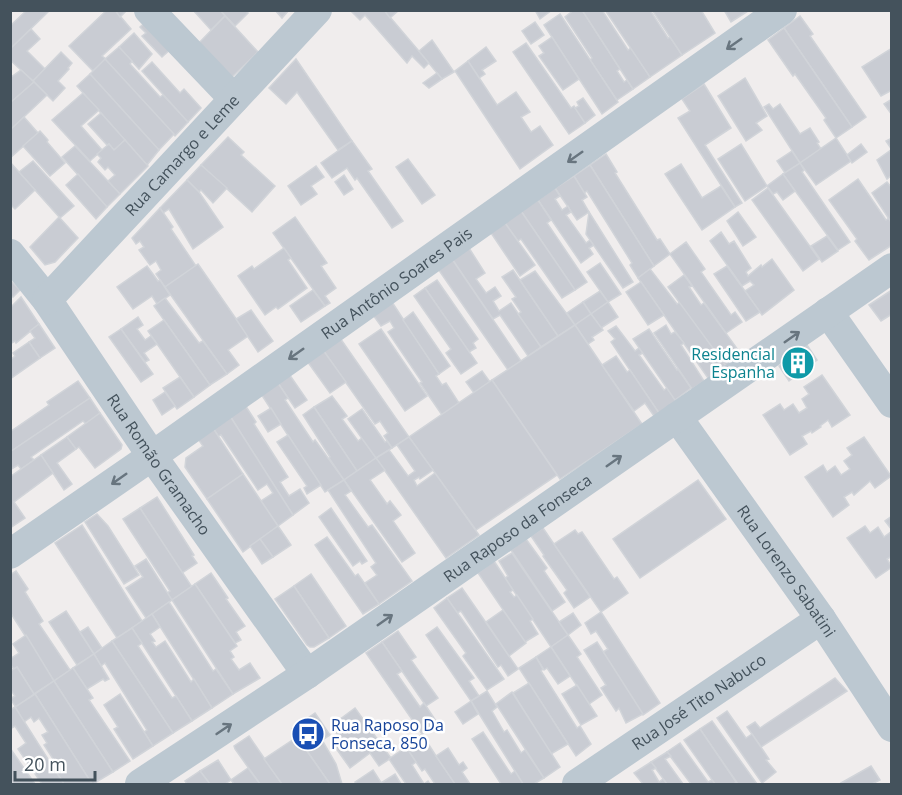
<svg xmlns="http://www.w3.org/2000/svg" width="902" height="795" font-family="'Open Sans',sans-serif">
  <rect width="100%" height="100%" fill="#f0eded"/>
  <g fill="#c9ccd3" stroke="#d1d4d9" stroke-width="1.5">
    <path d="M 27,10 L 50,10 L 10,49 L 10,26 Z"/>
    <path d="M 107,10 L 115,10 L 131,29 L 102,56 L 106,59 L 93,71 L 69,46 Z"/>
    <path d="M 115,10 L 127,10 L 120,17 Z"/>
    <path d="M 193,10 L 220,10 L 225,16 L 211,30 Z"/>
    <path d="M 220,10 L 245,10 L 248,13 L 235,26 Z"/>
    <path d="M 275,10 L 289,10 L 282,18 Z"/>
    <path d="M 350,10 L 384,10 L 429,63 L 424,68 L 412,56 L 407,63 L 365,15 L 360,20 Z"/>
    <path d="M 384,10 L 397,10 L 398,11 L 390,18 Z"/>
    <path d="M 535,10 L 552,10 L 540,19 Z"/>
    <path d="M 574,10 L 582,10 L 620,69 L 617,71 L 624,82 L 627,80 L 633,89 L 617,100 L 590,60 L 592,58 L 565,17 Z"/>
    <path d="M 582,10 L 602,10 L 628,50 L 631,48 L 650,77 L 633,89 Z"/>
    <path d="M 605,10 L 650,10 L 668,38 L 670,37 L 682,55 L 650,77 Z"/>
    <path d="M 652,10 L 701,10 L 715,33 L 682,55 Z"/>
    <path d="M 724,10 L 748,10 L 748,11 L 731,22 Z"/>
    <path d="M 560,14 L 618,102 L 602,114 L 544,25 Z"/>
    <path d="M 225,16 L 258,52 L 229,80 L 196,46 Z"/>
    <path d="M 800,16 L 813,34 L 810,36 L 866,117 L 852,127 L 784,28 Z"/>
    <path d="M 148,20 L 173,47 L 162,57 L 142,36 L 146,33 L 140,27 Z"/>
    <path d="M 535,22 L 544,35 L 531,44 L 522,31 Z"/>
    <path d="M 784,28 L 852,127 L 836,138 L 824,120 L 826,118 L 795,74 L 793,76 L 768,40 Z"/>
    <path d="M 31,29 L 40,39 L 27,51 L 45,69 L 33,81 L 10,60 L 10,49 Z"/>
    <path d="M 134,33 L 152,54 L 139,69 L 119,47 Z"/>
    <path d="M 552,37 L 579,79 L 563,90 L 539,56 L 544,53 L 539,46 Z"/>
    <path d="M 432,40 L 454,72 L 442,79 L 419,51 Z"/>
    <path d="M 526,43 L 571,108 L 574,106 L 585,123 L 569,134 L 513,52 Z"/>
    <path d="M 119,47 L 132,61 L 130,64 L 160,97 L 163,95 L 188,122 L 175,136 L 105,59 Z"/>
    <path d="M 486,47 L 496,61 L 482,70 L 485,74 L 479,78 L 468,61 Z"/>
    <path d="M 892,48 L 892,90 L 881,96 L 862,67 Z"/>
    <path d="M 61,52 L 72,63 L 68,68 L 69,69 L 58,81 L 65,88 L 53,101 L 33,81 Z"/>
    <path d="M 105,59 L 174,134 L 159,150 L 90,74 Z"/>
    <path d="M 296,59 L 352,141 L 338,150 L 297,92 L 286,104 L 269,88 Z"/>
    <path d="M 468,61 L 497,105 L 516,92 L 530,112 L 521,117 L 531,132 L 540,126 L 553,145 L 520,169 L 455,71 Z"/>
    <path d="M 152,62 L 180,93 L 184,89 L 201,108 L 188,122 L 142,71 Z"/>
    <path d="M 21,70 L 34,82 L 10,103 L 10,78 Z"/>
    <path d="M 437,73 L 442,79 L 429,88 L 423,83 Z"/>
    <path d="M 90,74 L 159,150 L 147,165 L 77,86 Z"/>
    <path d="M 745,78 L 767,116 L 756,123 L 762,130 L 746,141 L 718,96 Z"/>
    <path d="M 34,82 L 47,95 L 10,130 L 10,103 Z"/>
    <path d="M 704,84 L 731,128 L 705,145 L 742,203 L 735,207 L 678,118 L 690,111 L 682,99 Z"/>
    <path d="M 83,93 L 99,110 L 81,126 L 102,150 L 90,161 L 52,120 Z"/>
    <path d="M 583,98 L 595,115 L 585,123 L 575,108 L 579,106 L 577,102 Z"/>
    <path d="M 892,99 L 892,115 L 884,104 Z"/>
    <path d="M 769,104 L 773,109 L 780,104 L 800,134 L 810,128 L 819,142 L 817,143 L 821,149 L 800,163 L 764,107 Z"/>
    <path d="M 101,113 L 125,140 L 114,150 L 109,144 L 107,145 L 88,124 Z"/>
    <path d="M 24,117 L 38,133 L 10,158 L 10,130 Z"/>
    <path d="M 40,131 L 48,140 L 47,142 L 65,163 L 50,176 L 23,146 Z"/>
    <path d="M 228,137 L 244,152 L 241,155 L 275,186 L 252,212 L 201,165 Z"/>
    <path d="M 836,138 L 851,161 L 816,185 L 800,163 Z"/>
    <path d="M 892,138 L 892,150 L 886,141 Z"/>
    <path d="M 125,140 L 148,166 L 120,194 L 108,181 L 115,175 L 108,167 L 105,170 L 98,162 L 101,158 L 97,154 L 109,144 L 114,150 Z"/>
    <path d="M 352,141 L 372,169 L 368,171 L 403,221 L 392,228 L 357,178 L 355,180 L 347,168 L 332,178 L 321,163 Z"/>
    <path d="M 741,144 L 767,186 L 745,201 L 718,159 Z"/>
    <path d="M 861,144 L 867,152 L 852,163 L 847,155 Z"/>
    <path d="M 75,146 L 120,194 L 107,207 L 62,157 Z"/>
    <path d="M 891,150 L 892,175 L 887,179 L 877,160 Z"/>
    <path d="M 792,151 L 800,163 L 785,173 L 777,161 Z"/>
    <path d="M 606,154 L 617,172 L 615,173 L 657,240 L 660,239 L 670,254 L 654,266 L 590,165 Z"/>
    <path d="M 408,159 L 435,195 L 422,204 L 396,167 Z"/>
    <path d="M 33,161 L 74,206 L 60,218 L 19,172 Z"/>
    <path d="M 10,162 L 35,190 L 15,209 L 10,204 Z"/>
    <path d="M 800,163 L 804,170 L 802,172 L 850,242 L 838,250 L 783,174 Z"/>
    <path d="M 681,164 L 702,198 L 721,186 L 735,207 L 702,230 L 665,174 Z"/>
    <path d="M 201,165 L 227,188 L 213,203 L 201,190 L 199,192 L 187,180 Z"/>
    <path d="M 590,165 L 654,266 L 638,278 L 630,265 L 632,263 L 587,191 L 584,193 L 574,176 Z"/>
    <path d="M 316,166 L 324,177 L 311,186 L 317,194 L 301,205 L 288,186 Z"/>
    <path d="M 78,174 L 107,207 L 96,219 L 66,185 Z"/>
    <path d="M 783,174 L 795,191 L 783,200 L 777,192 L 773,194 L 767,186 Z"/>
    <path d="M 344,175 L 353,189 L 344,195 L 335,182 Z"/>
    <path d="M 574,176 L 587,197 L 582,200 L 589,212 L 577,220 L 555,188 Z"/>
    <path d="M 858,179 L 886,220 L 889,218 L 892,222 L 892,245 L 869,260 L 855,241 L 857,239 L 829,200 Z"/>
    <path d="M 187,180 L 199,192 L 223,227 L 193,249 L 169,209 L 163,213 L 160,208 Z"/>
    <path d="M 887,182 L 892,188 L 891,222 L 872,193 Z"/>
    <path d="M 555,188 L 560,196 L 555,199 L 562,210 L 568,206 L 571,212 L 566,215 L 586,243 L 590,240 L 594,245 L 589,248 L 593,254 L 581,263 L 538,200 Z"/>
    <path d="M 768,188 L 819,259 L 803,271 L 752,200 Z"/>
    <path d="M 538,200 L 551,220 L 547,223 L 587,282 L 575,290 L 521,211 Z"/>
    <path d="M 160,208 L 173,227 L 171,229 L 196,266 L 165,287 L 156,274 L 161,270 L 156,261 L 150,265 L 139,250 L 144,247 L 140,241 L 136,244 L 132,238 Z"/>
    <path d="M 521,211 L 575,290 L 562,298 L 521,239 L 518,241 L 505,223 Z"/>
    <path d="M 589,212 L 633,282 L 623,288 L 586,234 Z"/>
    <path d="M 738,212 L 756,237 L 743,246 L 727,221 Z"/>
    <path d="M 59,217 L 78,238 L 55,262 L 45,265 L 30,247 Z"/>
    <path d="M 295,217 L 327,263 L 321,266 L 336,288 L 325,296 L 330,303 L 325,306 L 273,233 Z"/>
    <path d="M 505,223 L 535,265 L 520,276 L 491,233 Z"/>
    <path d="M 721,232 L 729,244 L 734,241 L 751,268 L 746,272 L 748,276 L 761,265 L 762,267 L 772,259 L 794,290 L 762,315 L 745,291 L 754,285 L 750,281 L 742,286 L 710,241 Z"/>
    <path d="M 827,236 L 838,251 L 822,262 L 811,246 Z"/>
    <path d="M 686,242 L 705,269 L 701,272 L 731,315 L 735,312 L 742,322 L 726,333 L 670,254 Z"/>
    <path d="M 284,248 L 291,258 L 288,260 L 307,288 L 278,309 L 276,307 L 265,315 L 238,276 L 252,266 L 254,269 Z"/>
    <path d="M 469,248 L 485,273 L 476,279 L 486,293 L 495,287 L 501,296 L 493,301 L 499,311 L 511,303 L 541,347 L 528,356 L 500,315 L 493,319 L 452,259 Z"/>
    <path d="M 452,259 L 521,361 L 508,370 L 438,269 Z"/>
    <path d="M 600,263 L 621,294 L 608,302 L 587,272 Z"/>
    <path d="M 198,264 L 248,336 L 228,350 L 239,365 L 227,374 L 165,287 Z"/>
    <path d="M 147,266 L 158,281 L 160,280 L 170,295 L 157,304 L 152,296 L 133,309 L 117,287 Z"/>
    <path d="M 727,266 L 760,312 L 746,321 L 714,274 Z"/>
    <path d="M 650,269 L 677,304 L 680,302 L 726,366 L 708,378 L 638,278 Z"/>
    <path d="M 513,270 L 558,336 L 541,347 L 518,314 L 521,312 L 512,299 L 516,297 L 502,277 Z"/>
    <path d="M 535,271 L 575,325 L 558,336 L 520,280 Z"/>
    <path d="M 684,275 L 692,286 L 689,287 L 701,305 L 704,303 L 741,354 L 726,366 L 668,287 Z"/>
    <path d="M 10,280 L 20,290 L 13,297 L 10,295 Z"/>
    <path d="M 437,280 L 478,339 L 473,343 L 476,348 L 469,352 L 425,288 Z"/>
    <path d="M 641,282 L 664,315 L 648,325 L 626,292 Z"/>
    <path d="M 425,288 L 477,363 L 461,374 L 446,353 L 451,349 L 414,296 Z"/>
    <path d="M 313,290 L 325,306 L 301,322 L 290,306 Z"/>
    <path d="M 892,290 L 892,314 L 881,321 L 869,305 Z"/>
    <path d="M 600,291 L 608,302 L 591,314 L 583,302 Z"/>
    <path d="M 21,297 L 39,324 L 16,343 L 15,341 L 10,344 L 10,308 Z"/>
    <path d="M 165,298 L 199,343 L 203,341 L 227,374 L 210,385 L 154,306 Z"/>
    <path d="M 392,302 L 439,374 L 436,376 L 442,385 L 446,383 L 459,403 L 442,415 L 420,383 L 422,382 L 388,332 L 394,328 L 390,321 L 381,326 L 373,315 Z"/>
    <path d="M 583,302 L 591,314 L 575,325 L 567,313 Z"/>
    <path d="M 608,302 L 618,317 L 601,328 L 591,314 Z"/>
    <path d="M 251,310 L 273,341 L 258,352 L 236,319 Z"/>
    <path d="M 413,312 L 450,366 L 439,374 L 403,320 Z"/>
    <path d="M 591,314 L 603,330 L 592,337 L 594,340 L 588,344 L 575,325 Z"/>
    <path d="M 138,317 L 143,325 L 137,329 L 145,340 L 151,336 L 157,344 L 144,353 L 149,360 L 145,362 L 121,329 Z"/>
    <path d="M 164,320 L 210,385 L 194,397 L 148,331 Z"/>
    <path d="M 39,324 L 55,348 L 40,358 L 29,342 L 35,338 L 30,331 Z"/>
    <path d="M 575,325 L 642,424 L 560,479 L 492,380 Z"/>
    <path d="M 666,325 L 671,334 L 675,332 L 684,343 L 681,345 L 704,381 L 692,389 L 654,333 Z"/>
    <path d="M 616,326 L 635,351 L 639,348 L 643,353 L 639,355 L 664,390 L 667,388 L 676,401 L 659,413 L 611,342 L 615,339 L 608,331 Z"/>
    <path d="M 121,329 L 153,374 L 141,382 L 109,337 Z"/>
    <path d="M 381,329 L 427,396 L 405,411 L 359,344 Z"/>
    <path d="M 649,329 L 677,370 L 678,369 L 691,388 L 675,400 L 633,339 Z"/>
    <path d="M 340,338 L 409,437 L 392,448 L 384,436 L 388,433 L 380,421 L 375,424 L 323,350 Z"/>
    <path d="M 29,342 L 40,358 L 10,379 L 10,360 L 15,356 L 13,353 Z"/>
    <path d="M 807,345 L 817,360 L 789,381 L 779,366 Z"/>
    <path d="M 323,350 L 346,382 L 330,393 L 307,361 Z"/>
    <path d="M 616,356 L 627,372 L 630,370 L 659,413 L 654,416 L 645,403 L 634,411 L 602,365 Z"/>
    <path d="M 482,371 L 490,382 L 474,393 L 466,382 Z"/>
    <path d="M 289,374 L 307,400 L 295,408 L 278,383 Z"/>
    <path d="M 822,375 L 850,415 L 832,427 L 828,420 L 820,426 L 821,427 L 812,433 L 811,431 L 802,436 L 807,444 L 790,455 L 763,415 L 780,404 L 784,410 L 793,404 L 799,413 L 807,408 L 802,399 L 809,394 L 804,387 Z"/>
    <path d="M 180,377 L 194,397 L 177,409 L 163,388 Z"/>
    <path d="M 492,380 L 557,475 L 476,530 L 409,437 Z"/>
    <path d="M 78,381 L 90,398 L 10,452 L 10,432 L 49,405 L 47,402 Z"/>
    <path d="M 278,383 L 288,398 L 285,400 L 313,442 L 315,440 L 344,480 L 325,492 L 261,394 Z"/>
    <path d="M 165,392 L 175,406 L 162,415 L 153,400 Z"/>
    <path d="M 332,396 L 347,416 L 342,419 L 358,441 L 362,438 L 376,458 L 357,471 L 314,407 Z"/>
    <path d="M 90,398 L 100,413 L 86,424 L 83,421 L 31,457 L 34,460 L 21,469 L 18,465 L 10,470 L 10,452 Z"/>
    <path d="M 245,405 L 256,422 L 254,424 L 288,477 L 280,482 L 289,496 L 300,489 L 309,503 L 293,515 L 230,416 Z"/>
    <path d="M 314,407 L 357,471 L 344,480 L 329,458 L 330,457 L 303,415 Z"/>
    <path d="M 271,408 L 281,424 L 268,432 L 258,416 Z"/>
    <path d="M 362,409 L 385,442 L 387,441 L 392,448 L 376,458 L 348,419 Z"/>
    <path d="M 100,413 L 122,445 L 121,449 L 95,468 L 79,447 L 76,449 L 67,437 Z"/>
    <path d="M 230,416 L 293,515 L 278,526 L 261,501 L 273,493 L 267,484 L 258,490 L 221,435 L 218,436 L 213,428 Z"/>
    <path d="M 213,428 L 243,474 L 207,499 L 185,467 L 186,458 L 203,446 L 198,439 Z"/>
    <path d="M 288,435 L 321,485 L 307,494 L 304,488 L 307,486 L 277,442 Z"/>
    <path d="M 67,437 L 76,449 L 57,463 L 72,484 L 64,490 L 41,455 Z"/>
    <path d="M 409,437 L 433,470 L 420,479 L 419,477 L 414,480 L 417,486 L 435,473 L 479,535 L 446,558 L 376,458 L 389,450 L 408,476 L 415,471 L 397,445 Z"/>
    <path d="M 864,437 L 891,476 L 875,488 L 870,481 L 854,495 L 852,492 L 844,497 L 849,505 L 833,517 L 805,477 L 823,465 L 827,472 L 835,466 L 841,475 L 850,469 L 844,461 L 852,455 L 847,448 Z"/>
    <path d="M 41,455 L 53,473 L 14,502 L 25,518 L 10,528 L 10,477 Z"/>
    <path d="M 376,458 L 385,470 L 370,480 L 387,504 L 390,501 L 401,515 L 393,521 L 415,553 L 402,562 L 344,480 Z"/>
    <path d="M 243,474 L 278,526 L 243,552 L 207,499 Z"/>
    <path d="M 344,480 L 351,491 L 345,495 L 368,527 L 372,525 L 412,581 L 379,604 L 365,583 L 377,575 L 371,567 L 376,563 L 328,490 Z"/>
    <path d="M 698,480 L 726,519 L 640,578 L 613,539 Z"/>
    <path d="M 157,497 L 194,555 L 192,556 L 197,563 L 182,573 L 140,508 Z"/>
    <path d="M 140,508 L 192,587 L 172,600 L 167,593 L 170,591 L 123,519 Z"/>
    <path d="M 331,508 L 367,561 L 362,564 L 360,561 L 353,566 L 319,517 Z"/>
    <path d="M 97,514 L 108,526 L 139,575 L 124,584 L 85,522 Z"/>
    <path d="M 892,516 L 892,530 L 885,521 Z"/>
    <path d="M 82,525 L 142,621 L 117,638 L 55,543 Z"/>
    <path d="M 278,526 L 291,545 L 273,557 L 260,539 Z"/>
    <path d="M 865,526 L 870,533 L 878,527 L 884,537 L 892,531 L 892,556 L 887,559 L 892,567 L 876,578 L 847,538 Z"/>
    <path d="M 543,528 L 590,597 L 574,608 L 564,593 L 567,590 L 543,556 L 544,555 L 531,536 Z"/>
    <path d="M 575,530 L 578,534 L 582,532 L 614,579 L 617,577 L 628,593 L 601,612 L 554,544 Z"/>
    <path d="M 327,537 L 355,576 L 358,574 L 379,604 L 363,614 L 315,545 Z"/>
    <path d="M 260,539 L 273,557 L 262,564 L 250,546 Z"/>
    <path d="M 526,539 L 547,568 L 544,571 L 565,602 L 552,611 L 511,550 Z"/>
    <path d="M 512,553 L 568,635 L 551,647 L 505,578 L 508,576 L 499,561 Z"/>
    <path d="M 146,559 L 172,600 L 146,618 L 126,588 L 143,577 L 135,566 Z"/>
    <path d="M 494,561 L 513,590 L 510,592 L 514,597 L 517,595 L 533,619 L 530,621 L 538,634 L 525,642 L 478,573 Z"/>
    <path d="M 16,571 L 28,589 L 25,592 L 43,621 L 39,624 L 70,670 L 54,681 L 10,612 L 10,575 Z"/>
    <path d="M 211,573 L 228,598 L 226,599 L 245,626 L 236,632 L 241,640 L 235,643 L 195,584 Z"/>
    <path d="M 311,574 L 346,626 L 329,638 L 294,586 Z"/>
    <path d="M 195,584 L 237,646 L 230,651 L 234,657 L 231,659 L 239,670 L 250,663 L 260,678 L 233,694 L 172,600 Z"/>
    <path d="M 294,586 L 329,638 L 314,647 L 310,647 L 307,645 L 275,599 Z"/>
    <path d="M 462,588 L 518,669 L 508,676 L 501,665 L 498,667 L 461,611 L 457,613 L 447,598 Z"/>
    <path d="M 447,598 L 504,679 L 487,690 L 463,656 L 466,653 L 434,608 Z"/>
    <path d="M 169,602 L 213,671 L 216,669 L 233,694 L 212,708 L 152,614 Z"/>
    <path d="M 503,610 L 526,643 L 509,656 L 486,622 Z"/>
    <path d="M 66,611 L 94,654 L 77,665 L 49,622 Z"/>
    <path d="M 601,612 L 660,703 L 643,715 L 603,652 L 608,649 L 596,631 L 591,634 L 585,623 Z"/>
    <path d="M 573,613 L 581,625 L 568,635 L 559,622 Z"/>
    <path d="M 152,614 L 160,627 L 150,634 L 155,641 L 152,642 L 156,647 L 165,641 L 191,682 L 194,679 L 212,708 L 192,721 L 132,628 Z"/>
    <path d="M 88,627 L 102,648 L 94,654 L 80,632 Z"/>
    <path d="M 437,627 L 474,678 L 469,681 L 479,696 L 471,701 L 426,635 Z"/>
    <path d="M 132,628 L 142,643 L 138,646 L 172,698 L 176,696 L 192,721 L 173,733 L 112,641 Z"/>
    <path d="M 398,631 L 416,657 L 411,660 L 438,698 L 426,706 L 382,642 Z"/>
    <path d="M 26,635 L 54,681 L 34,694 L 17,667 L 14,669 L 10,664 L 10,659 L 19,653 L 13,644 Z"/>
    <path d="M 568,635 L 581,654 L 577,657 L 602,695 L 589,704 L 551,647 Z"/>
    <path d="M 112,641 L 173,733 L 153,746 L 144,732 L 147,730 L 105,663 L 101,666 L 94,654 Z"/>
    <path d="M 382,642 L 402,671 L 397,674 L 420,707 L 424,703 L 438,724 L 422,734 L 366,653 Z"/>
    <path d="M 597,642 L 643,714 L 626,723 L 619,708 L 616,711 L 601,688 L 606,685 L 584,650 Z"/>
    <path d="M 551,647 L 570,676 L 558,684 L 547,668 L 544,670 L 536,657 Z"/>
    <path d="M 94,654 L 109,679 L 105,681 L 103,679 L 87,689 L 73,668 Z"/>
    <path d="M 536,657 L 543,669 L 541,671 L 577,728 L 580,726 L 591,744 L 576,756 L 519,668 Z"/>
    <path d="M 17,667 L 34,694 L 16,707 L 10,699 L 15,696 L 10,689 L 10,671 Z"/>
    <path d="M 73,668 L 93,698 L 89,700 L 130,761 L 113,772 L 54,681 Z"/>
    <path d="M 835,678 L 847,691 L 761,747 L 747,727 L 755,722 L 760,728 Z"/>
    <path d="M 54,681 L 113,772 L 93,784 L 92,784 L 35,694 Z"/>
    <path d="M 529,683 L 568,744 L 551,754 L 513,693 Z"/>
    <path d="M 577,685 L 597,716 L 581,725 L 562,694 Z"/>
    <path d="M 487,691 L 497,707 L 492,711 L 504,732 L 507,730 L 521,753 L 525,750 L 544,778 L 534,784 L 523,784 L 471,701 Z"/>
    <path d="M 512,692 L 560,767 L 544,778 L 496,704 Z"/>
    <path d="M 35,694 L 92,784 L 64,784 L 53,767 L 57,765 L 44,745 L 47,743 L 42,735 L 48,732 L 39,718 L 34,722 L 31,717 L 24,722 L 15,707 Z"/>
    <path d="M 120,694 L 153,746 L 133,759 L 114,729 L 118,727 L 104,705 Z"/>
    <path d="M 471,701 L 478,714 L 463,724 L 455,712 Z"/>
    <path d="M 15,707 L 53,767 L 64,784 L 42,784 L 18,749 L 26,743 L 15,726 L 10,729 L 10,710 Z"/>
    <path d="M 355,708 L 391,758 L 379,766 L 370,753 L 350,768 L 333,744 L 340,738 L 331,726 Z"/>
    <path d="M 727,711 L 746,738 L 752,734 L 769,759 L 766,760 L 776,772 L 762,783 L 717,718 Z"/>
    <path d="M 315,713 L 330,735 L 322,740 L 336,764 L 342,784 L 330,784 L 292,729 Z"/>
    <path d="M 712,721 L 757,784 L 738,784 L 700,729 Z"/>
    <path d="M 700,729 L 736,782 L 735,783 L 736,784 L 715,784 L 684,740 Z"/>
    <path d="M 483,732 L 511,774 L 515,771 L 523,784 L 501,784 L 472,739 Z"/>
    <path d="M 422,734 L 436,756 L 455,784 L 435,784 L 425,769 L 422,771 L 406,747 Z"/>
    <path d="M 249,736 L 251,739 L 282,784 L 260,784 L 235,749 L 234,746 Z"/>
    <path d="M 297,737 L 330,784 L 282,784 L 264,759 Z"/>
    <path d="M 680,743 L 708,782 L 712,780 L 715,784 L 691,784 L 667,752 Z"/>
    <path d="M 406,747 L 416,762 L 412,765 L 424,784 L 428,781 L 430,784 L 406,784 L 389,759 Z"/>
    <path d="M 10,748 L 35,784 L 14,784 L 10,779 Z"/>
    <path d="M 448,748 L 459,765 L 463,762 L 467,768 L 462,772 L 470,784 L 455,784 L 436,756 Z"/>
    <path d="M 667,752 L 671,756 L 665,759 L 683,784 L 667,784 L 651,762 Z"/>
    <path d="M 218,760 L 231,780 L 225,784 L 210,784 L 200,771 Z"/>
    <path d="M 651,762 L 656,768 L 652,770 L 659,782 L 663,779 L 667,784 L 643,784 L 634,773 Z"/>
    <path d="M 871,766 L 880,780 L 872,784 L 842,784 L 841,783 Z"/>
    <path d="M 248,768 L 260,784 L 234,784 L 231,780 Z"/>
    <path d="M 373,770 L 382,784 L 357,784 L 355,782 Z"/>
    <path d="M 200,771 L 210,784 L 187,784 L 185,781 Z"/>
    <path d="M 395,774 L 401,784 L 382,784 L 381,783 Z"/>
  </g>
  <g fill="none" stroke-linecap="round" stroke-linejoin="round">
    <g stroke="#bcc8d1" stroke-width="30">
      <path d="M 149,10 L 234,99"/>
      <path id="s1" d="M 10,254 L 47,300 L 152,456 L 307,674"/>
      <path id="s2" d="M 47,300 L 317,10"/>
      <path d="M 828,312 L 892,403"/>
      <path id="s3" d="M 677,417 L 821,619 L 892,727"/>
      <path id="s4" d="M 10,554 L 152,456 L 782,10"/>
      <path id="s5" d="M 140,784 L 307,674 L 892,268"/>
      <path id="s6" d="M 577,784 L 821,619"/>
    </g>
  </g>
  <defs><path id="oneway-shaft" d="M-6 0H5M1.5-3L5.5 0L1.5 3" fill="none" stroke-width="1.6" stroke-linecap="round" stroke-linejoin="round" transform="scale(1.5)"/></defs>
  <g stroke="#68757f">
    <use href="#oneway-shaft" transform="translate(734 44) rotate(145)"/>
    <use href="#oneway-shaft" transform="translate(575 157) rotate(145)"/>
    <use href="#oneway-shaft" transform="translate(792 337) rotate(-35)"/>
    <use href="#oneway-shaft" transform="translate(296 354) rotate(145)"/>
    <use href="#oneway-shaft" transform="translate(614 461) rotate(-35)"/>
    <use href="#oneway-shaft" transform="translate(119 479) rotate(145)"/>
    <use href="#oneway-shaft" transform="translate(385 620) rotate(-35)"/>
    <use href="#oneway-shaft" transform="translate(224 729) rotate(-34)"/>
  </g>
  <defs>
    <symbol id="building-disc" viewBox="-11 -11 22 22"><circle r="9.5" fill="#0f9aa8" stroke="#fff"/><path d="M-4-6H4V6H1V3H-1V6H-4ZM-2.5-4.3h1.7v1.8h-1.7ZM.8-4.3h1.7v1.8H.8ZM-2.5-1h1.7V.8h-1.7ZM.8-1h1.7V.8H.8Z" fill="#fff"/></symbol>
    <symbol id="bus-disc" viewBox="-11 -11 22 22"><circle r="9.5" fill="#1a4fb4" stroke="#fff"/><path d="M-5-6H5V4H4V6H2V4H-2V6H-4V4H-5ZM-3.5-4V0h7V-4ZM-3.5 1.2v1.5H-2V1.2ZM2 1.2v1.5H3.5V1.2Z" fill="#fff"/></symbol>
  </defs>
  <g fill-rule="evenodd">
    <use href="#building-disc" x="779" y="344" width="38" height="38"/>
    <use href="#bus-disc" x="289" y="715" width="38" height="38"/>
  </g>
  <g text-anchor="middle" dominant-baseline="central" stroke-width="5" stroke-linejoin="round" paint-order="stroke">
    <g font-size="16" fill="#44525c" stroke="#fff">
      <text stroke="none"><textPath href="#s2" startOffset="198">Rua Camargo e Leme</textPath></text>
      <text stroke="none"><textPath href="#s4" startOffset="472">Rua Antônio Soares Pais</textPath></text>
      <text stroke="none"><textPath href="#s1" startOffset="258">Rua Romão Gramacho</textPath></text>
      <text stroke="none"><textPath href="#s5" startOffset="456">Rua Raposo da Fonseca</textPath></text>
      <text stroke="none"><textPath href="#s3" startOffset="189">Rua Lorenzo Sabatini</textPath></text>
      <text stroke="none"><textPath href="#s6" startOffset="147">Rua José Tito Nabuco</textPath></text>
    </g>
    <g font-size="16" fill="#0d838f" stroke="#fff" text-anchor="end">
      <text x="775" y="354">Residencial<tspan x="775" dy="18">Espanha</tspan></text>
    </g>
    <g font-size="16" fill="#164399" stroke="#fff" text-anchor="start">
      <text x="331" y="725">Rua Raposo Da<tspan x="331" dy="18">Fonseca, 850</tspan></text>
    </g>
  </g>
  <rect width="902" height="795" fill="none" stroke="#44525c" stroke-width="24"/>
  <path d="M15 771v9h80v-9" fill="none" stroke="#44525c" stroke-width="3"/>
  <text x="24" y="771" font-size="18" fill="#44525c" stroke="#ffffff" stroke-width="4.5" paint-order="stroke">20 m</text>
</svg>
